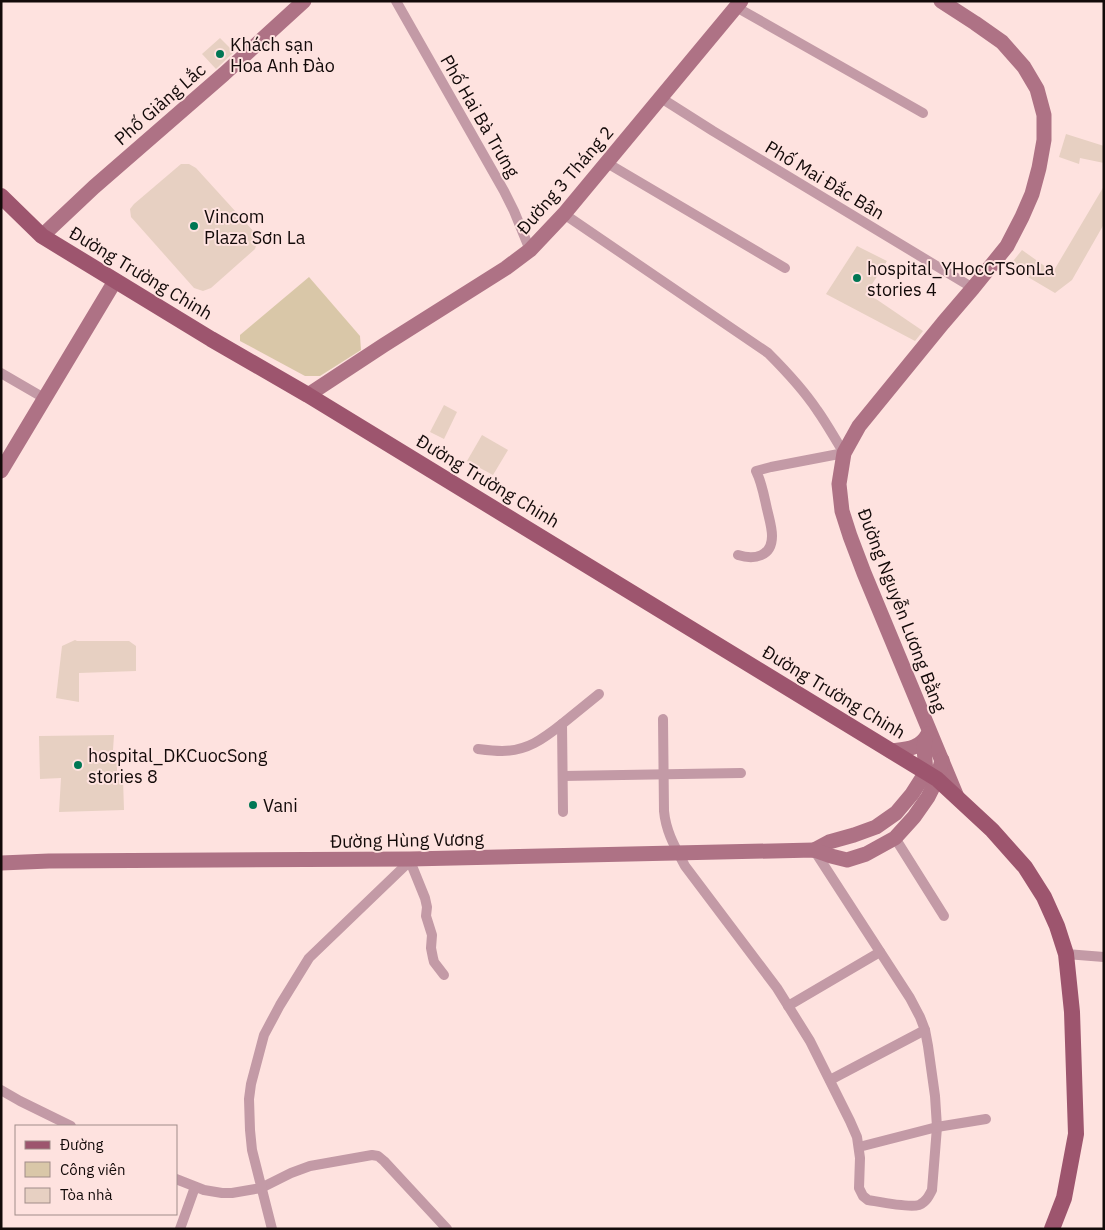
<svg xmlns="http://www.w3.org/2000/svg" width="1105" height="1230" font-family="'IBM Plex Sans',sans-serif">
  <rect width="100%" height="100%" fill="#fee2df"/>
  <path fill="#d9c7a8" d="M 309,277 L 360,336 L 361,350 L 320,376 L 305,376 L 240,341 L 240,335 Z"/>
  <g fill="#e7d0c2">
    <path d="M 220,38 L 234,52 L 216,69 L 202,54 Z"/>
    <path d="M 1066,134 L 1104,146 L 1104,163 L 1080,158 L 1079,164 L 1059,157 Z"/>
    <path d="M 181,164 L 189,164 L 196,168 L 257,235 L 257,242 L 255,249 L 211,288 L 203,291 L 194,288 L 131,217 L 130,209 L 134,204 Z"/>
    <path d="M 1104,186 L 1104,224 L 1072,280 L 1055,293 L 1009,266 L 1022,250 L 1053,272 Z"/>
    <path d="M 857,246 L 887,261 L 865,295 L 876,299 L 923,331 L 915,341 L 826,294 Z"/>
    <path d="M 444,405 L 457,412 L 444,439 L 430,432 Z"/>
    <path d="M 482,435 L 508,450 L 493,475 L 467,461 Z"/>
    <path d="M 75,640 L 77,641 L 129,641 L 136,646 L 136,671 L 79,673 L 79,702 L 56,698 L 62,646 Z"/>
    <path d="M 114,735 L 113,750 L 117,751 L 117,779 L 123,779 L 124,810 L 59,812 L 61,778 L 40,779 L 39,736 Z"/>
  </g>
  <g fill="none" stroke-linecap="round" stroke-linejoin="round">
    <g stroke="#c39aa6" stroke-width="10">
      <path d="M 396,1 L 504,191 L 514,211 L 530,250"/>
      <path d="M 736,7 L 923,113"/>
      <path d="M 661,98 L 713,131 L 973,288"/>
      <path d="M 607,163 L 785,268"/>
      <path d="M 564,214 L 768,353 C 786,371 803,389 817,410 C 827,424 835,439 844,453 L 771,467 L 756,471 C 762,483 764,496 767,509 C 769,518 772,527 772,536 C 772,557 754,560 738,555"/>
      <path d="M 1,373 L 44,398"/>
      <path d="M 663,719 L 664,811 C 666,832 675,847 685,866 L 777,988 L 810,1041 L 850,1121 L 857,1137 L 860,1158 L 859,1188 L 863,1196 L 868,1200 C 880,1202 908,1208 919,1205 C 926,1202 929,1196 932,1190 L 937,1127 L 935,1096 L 928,1046 L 925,1030 L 920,1017 L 910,998 L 814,850"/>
      <path d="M 478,749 C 486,750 494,751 502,751 C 527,751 543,739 562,724"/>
      <path d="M 563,776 L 741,773"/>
      <path d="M 563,812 L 562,724 L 599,694"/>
      <path d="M 895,838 L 944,916"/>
      <path d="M 410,861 L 425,898 L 427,907 L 426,916 L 432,935 L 431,948 L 433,958 L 434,962 L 444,975"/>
      <path d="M 1066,954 L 1104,957"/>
      <path d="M 788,1006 L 880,952"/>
      <path d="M 830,1080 L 925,1030"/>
      <path d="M 1,1090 L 20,1101 L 71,1126"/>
      <path d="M 859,1147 L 937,1127 L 986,1119"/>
      <path d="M 176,1179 L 204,1190 L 222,1193 L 232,1193 L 261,1188 L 291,1173 L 310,1166 L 372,1155 L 378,1156 L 384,1161 L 447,1229"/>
      <path d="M 180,1229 L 195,1187"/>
      <path d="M 272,1229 L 252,1150 L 250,1130 L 249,1099 L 251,1084 L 264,1035 L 280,1005 L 309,958 L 410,861 L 410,859"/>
    </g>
    <g stroke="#ae7285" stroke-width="15">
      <path d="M 941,1 L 975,23 L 1002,42 L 1024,67 L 1037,89 L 1044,115 L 1044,140 L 1039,168 L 1032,194 L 1022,217 L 1007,246 L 973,288 L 943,323 L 859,426 L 844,453 L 839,484 L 842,511 L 850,536 L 864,573 L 957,797"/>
      <path d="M 42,236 L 94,187 L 224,74 L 304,1"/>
      <path d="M 308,395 L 384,345 L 506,268 L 530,250 L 564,214 L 741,1"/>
      <path d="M 1,471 L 115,281"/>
      <path d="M 891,751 C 907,749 920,749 928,734"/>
      <path d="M 814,850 L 829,842 L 854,835 L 876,827 L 896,813 L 912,794 L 926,772 L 924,748 L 925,740"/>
      <path d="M 1,863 L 49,861 L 410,859 L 814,850 L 831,856 L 847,860 L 866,854 L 895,838 L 914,817 L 928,797 L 937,779 L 942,760"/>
    </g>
    <path stroke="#9d556e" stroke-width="16" d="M 1,196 L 42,236 L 211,339 L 308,395 L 937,779 L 992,830 L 1025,867 L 1044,897 L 1057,926 L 1066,954 L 1072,1012 L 1076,1134 L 1064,1198 L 1052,1229"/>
  </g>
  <g fill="#007754" stroke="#fee2df" stroke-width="2">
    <circle cx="220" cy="54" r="5"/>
    <circle cx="194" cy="226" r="5"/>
    <circle cx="857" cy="278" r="5"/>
    <circle cx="78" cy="765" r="5"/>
    <circle cx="253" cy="805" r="5"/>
  </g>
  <g text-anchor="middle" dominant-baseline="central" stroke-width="4" stroke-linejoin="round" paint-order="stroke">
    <g font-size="18" fill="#130a09" stroke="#fee2df" text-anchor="start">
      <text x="230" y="44">Khách sạn<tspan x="230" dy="21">Hoa Anh Đào</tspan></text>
      <text x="204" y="216">Vincom<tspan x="204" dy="21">Plaza Sơn La</tspan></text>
      <text x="867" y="268">hospital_YHocCTSonLa<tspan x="867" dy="21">stories 4</tspan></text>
      <text x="88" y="755">hospital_DKCuocSong<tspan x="88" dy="21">stories 8</tspan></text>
      <text x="263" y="805">Vani</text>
    </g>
    <g font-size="18" fill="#130a09" stroke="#fee2df">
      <text transform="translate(160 104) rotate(-41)">Phố Giảng Lắc</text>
      <text transform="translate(480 116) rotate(60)">Phố Hai Bà Trưng</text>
      <text transform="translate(565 180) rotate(-49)">Đường 3 Tháng 2</text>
      <text transform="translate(825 180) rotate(31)">Phố Mai Đắc Bân</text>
      <text transform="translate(141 273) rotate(31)">Đường Trường Chinh</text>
      <text transform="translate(488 481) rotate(31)">Đường Trường Chinh</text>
      <text transform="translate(902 610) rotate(69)">Đường Nguyễn Lương Bằng</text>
      <text transform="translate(834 692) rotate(31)">Đường Trường Chinh</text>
      <text transform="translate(407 840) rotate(-1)">Đường Hùng Vương</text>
    </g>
  </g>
  <rect width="1105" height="1230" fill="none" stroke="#130a09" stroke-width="5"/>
  <rect x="15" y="1125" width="162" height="90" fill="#fee2df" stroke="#a08c89"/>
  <rect x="25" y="1141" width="25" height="8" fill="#9d556e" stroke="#a08c89"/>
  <text x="60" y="1150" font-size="15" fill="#130a09">Đường</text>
  <rect x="25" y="1162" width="25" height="15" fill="#d9c7a8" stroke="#a08c89"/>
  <text x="60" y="1175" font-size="15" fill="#130a09">Công viên</text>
  <rect x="25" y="1188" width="25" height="15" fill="#e7d0c2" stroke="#a08c89"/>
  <text x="60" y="1200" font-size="15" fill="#130a09">Tòa nhà</text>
</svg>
